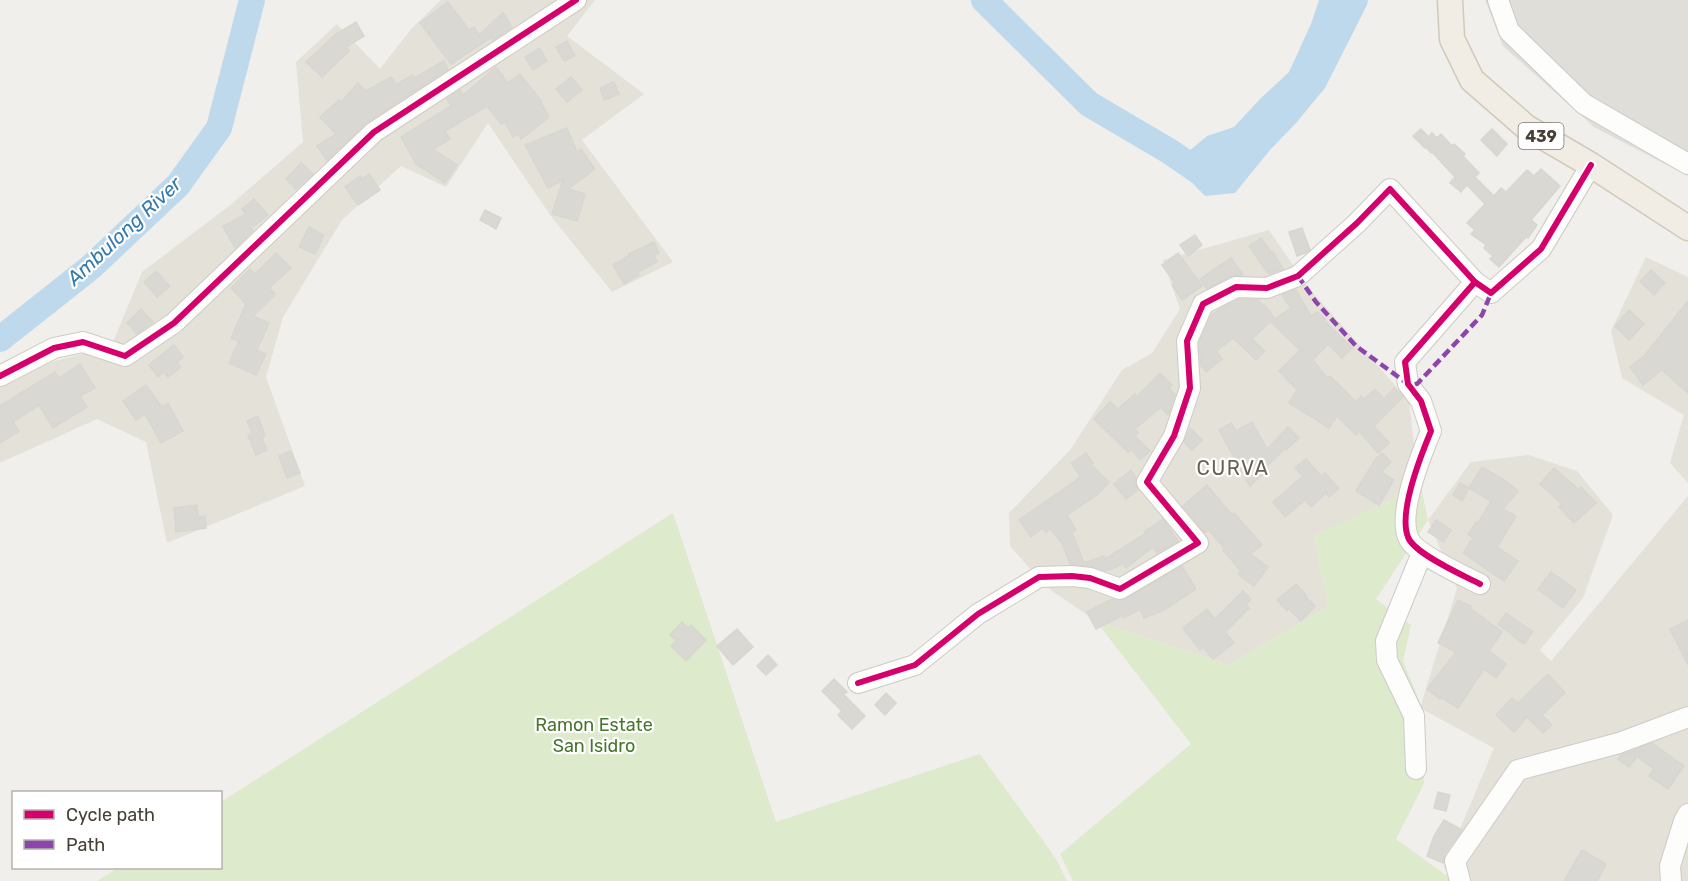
<svg xmlns="http://www.w3.org/2000/svg" width="1688" height="881" font-family="Rubik,sans-serif">
  <rect width="100%" height="100%" fill="#f0efeb"/>
  <g fill="#e4e1d9">
    <path d="M 441,0 L 595,0 L 567,36 L 644,94 L 582,140 L 673,262 L 612,292 L 550,215 L 488,123 L 446,187 L 401,166 L 342,220 L 283,317 L 266,377 L 305,486 L 167,543 L 146,442 L 97,419 L 0,463 L 0,385 L 51,362 L 111,347 L 142,272 L 229,206 L 303,142 L 296,62 L 337,24 L 380,69 L 411,29 Z"/>
    <path d="M 1269,230 L 1307,286 L 1409,401 L 1416,463 L 1393,499 L 1314,536 L 1328,606 L 1229,665 L 1096,621 L 1045,586 L 1010,546 L 1009,513 L 1070,450 L 1122,370 L 1152,353 L 1180,309 L 1163,260 Z"/>
    <path d="M 1646,257 L 1688,277 L 1688,483 L 1670,463 L 1684,415 L 1622,378 L 1611,331 Z"/>
    <path d="M 1529,455 L 1577,471 L 1613,515 L 1583,598 L 1540,650 L 1551,661 L 1688,496 L 1688,881 L 1453,881 L 1444,867 L 1494,748 L 1420,708 L 1457,588 L 1428,520 L 1471,462 Z"/>
  </g>
  <path fill="#e0ded9" d="M 1485,0 L 1688,0 L 1688,176 L 1594,127 L 1503,46 Z"/>
  <g fill="#deeacc">
    <path d="M 1416,463 L 1428,520 L 1376,599 L 1411,625 L 1403,661 L 1420,702 L 1424,784 L 1396,839 L 1454,881 L 1073,881 L 1060,854 L 1191,744 L 1096,621 L 1229,665 L 1328,606 L 1314,536 L 1393,499 Z"/>
    <path d="M 673,513 L 776,822 L 980,754 L 1055,857 L 1067,881 L 97,881 L 118,868 L 220,868 L 221,802 Z"/>
  </g>
  <path fill="#bed9ec" d="M 1319,0 L 1368,0 L 1367,5 L 1325,88 L 1296,123 L 1270,150 L 1235,193 L 1205,196 L 1169,159 L 1169,151 L 1189,151 L 1207,136 L 1234,127 L 1260,99 L 1289,72 L 1311,24 Z"/>
  <g fill="none" stroke-linecap="round" stroke-linejoin="round">
    <g stroke="#bed9ec" stroke-width="26">
      <path d="M 984,0 L 1089,104 L 1169,151 L 1198,171"/>
      <path d="M 0,339 L 91,267 L 178,185 L 219,128 L 252,0"/>
    </g>
  </g>
  <g fill="#dad8d3" stroke="#d9d6d1" stroke-width="1.5">
    <path d="M 448,2 L 469,30 L 474,27 L 479,35 L 503,13 L 512,27 L 493,40 L 492,37 L 451,64 L 420,23 Z"/>
    <path d="M 356,22 L 364,36 L 346,47 L 349,51 L 322,77 L 306,62 L 336,34 Z"/>
    <path d="M 567,41 L 575,56 L 564,61 L 556,47 Z"/>
    <path d="M 540,48 L 547,61 L 533,70 L 525,57 Z"/>
    <path d="M 444,61 L 448,69 L 367,122 L 327,160 L 317,146 L 336,134 L 320,117 L 339,100 L 341,102 L 358,83 L 366,91 L 391,77 L 396,85 L 412,75 L 414,78 Z"/>
    <path d="M 496,67 L 508,83 L 520,74 L 542,102 L 541,103 L 549,117 L 521,139 L 519,134 L 513,137 L 505,122 L 501,124 L 487,106 L 445,131 L 450,139 L 433,149 L 457,165 L 445,183 L 416,164 L 401,137 L 451,106 L 447,99 L 460,90 L 463,95 Z"/>
    <path d="M 571,77 L 582,90 L 567,102 L 556,89 Z"/>
    <path d="M 614,82 L 619,94 L 604,100 L 600,88 Z"/>
    <path d="M 567,128 L 577,152 L 581,149 L 595,169 L 568,189 L 585,194 L 577,221 L 552,214 L 563,180 L 548,188 L 525,145 Z"/>
    <path d="M 1421,129 L 1429,137 L 1432,133 L 1437,138 L 1441,134 L 1452,146 L 1454,144 L 1465,154 L 1463,156 L 1479,173 L 1475,177 L 1494,196 L 1501,188 L 1506,192 L 1527,170 L 1534,176 L 1541,169 L 1560,186 L 1531,220 L 1537,225 L 1528,238 L 1526,237 L 1499,267 L 1490,259 L 1493,256 L 1484,248 L 1486,245 L 1471,234 L 1475,230 L 1467,223 L 1485,204 L 1467,185 L 1461,192 L 1450,183 L 1455,177 L 1432,152 L 1431,153 L 1426,147 L 1425,148 L 1413,136 Z"/>
    <path d="M 1492,129 L 1507,144 L 1497,156 L 1481,140 Z"/>
    <path d="M 301,163 L 313,174 L 296,189 L 286,179 Z"/>
    <path d="M 369,174 L 380,190 L 358,205 L 345,187 L 360,176 L 362,179 Z"/>
    <path d="M 254,199 L 268,215 L 254,226 L 247,222 L 253,231 L 235,248 L 223,226 L 246,214 L 242,209 Z"/>
    <path d="M 485,210 L 501,218 L 496,229 L 480,220 Z"/>
    <path d="M 309,227 L 324,235 L 315,254 L 299,247 Z"/>
    <path d="M 1302,228 L 1310,250 L 1305,253 L 1297,256 L 1289,232 Z"/>
    <path d="M 1195,235 L 1202,245 L 1188,256 L 1180,245 Z"/>
    <path d="M 1261,238 L 1272,253 L 1273,252 L 1283,269 L 1269,274 L 1268,272 L 1267,272 L 1249,246 Z"/>
    <path d="M 654,242 L 659,253 L 654,256 L 657,262 L 638,272 L 639,275 L 624,284 L 613,265 L 630,255 L 629,254 Z"/>
    <path d="M 276,253 L 291,268 L 269,288 L 275,294 L 253,316 L 269,323 L 257,350 L 266,354 L 256,375 L 229,363 L 239,341 L 231,338 L 246,304 L 231,288 L 250,269 L 255,274 Z"/>
    <path d="M 1178,253 L 1202,286 L 1182,300 L 1172,285 L 1175,283 L 1162,265 Z"/>
    <path d="M 1231,258 L 1243,275 L 1231,276 L 1207,289 L 1200,279 Z"/>
    <path d="M 1651,270 L 1665,283 L 1654,295 L 1640,282 Z"/>
    <path d="M 156,271 L 170,286 L 157,297 L 144,282 Z"/>
    <path d="M 1296,290 L 1311,316 L 1318,312 L 1325,319 L 1324,320 L 1352,348 L 1342,358 L 1328,344 L 1313,360 L 1327,378 L 1330,376 L 1356,402 L 1361,396 L 1364,399 L 1375,389 L 1384,399 L 1394,388 L 1403,397 L 1374,426 L 1389,443 L 1378,453 L 1359,431 L 1356,435 L 1337,416 L 1329,428 L 1289,403 L 1297,390 L 1279,371 L 1300,350 L 1271,322 L 1291,308 L 1282,295 Z"/>
    <path d="M 1239,299 L 1258,300 L 1264,306 L 1265,305 L 1274,318 L 1252,339 L 1265,351 L 1256,360 L 1233,338 L 1216,351 L 1222,359 L 1206,372 L 1201,366 L 1199,343 L 1211,316 L 1221,308 Z"/>
    <path d="M 1688,301 L 1688,393 L 1662,370 L 1643,385 L 1630,367 L 1645,355 Z"/>
    <path d="M 141,309 L 153,322 L 137,334 L 127,323 Z"/>
    <path d="M 1629,310 L 1644,324 L 1629,340 L 1615,326 Z"/>
    <path d="M 174,345 L 183,357 L 177,362 L 181,367 L 168,377 L 164,372 L 158,377 L 149,365 Z"/>
    <path d="M 80,364 L 95,388 L 80,396 L 87,407 L 53,428 L 39,405 L 13,422 L 19,431 L 0,443 L 0,406 L 55,372 L 59,378 Z"/>
    <path d="M 1160,373 L 1172,385 L 1169,388 L 1175,395 L 1168,415 L 1161,407 L 1135,429 L 1138,433 L 1135,436 L 1150,451 L 1140,460 L 1132,450 L 1128,452 L 1094,419 L 1110,402 L 1118,409 L 1135,394 L 1137,397 Z"/>
    <path d="M 146,385 L 162,407 L 168,403 L 183,431 L 161,443 L 145,414 L 136,420 L 123,401 Z"/>
    <path d="M 258,416 L 265,436 L 262,438 L 267,450 L 256,455 L 248,435 L 252,433 L 247,421 Z"/>
    <path d="M 1252,422 L 1267,449 L 1288,427 L 1299,438 L 1286,450 L 1285,448 L 1262,471 L 1263,474 L 1250,486 L 1219,430 L 1231,423 L 1236,431 Z"/>
    <path d="M 1190,428 L 1202,440 L 1192,450 L 1184,442 Z"/>
    <path d="M 291,451 L 300,473 L 287,478 L 279,456 Z"/>
    <path d="M 1086,453 L 1093,463 L 1091,465 L 1109,482 L 1097,495 L 1067,515 L 1076,530 L 1072,532 L 1084,563 L 1104,556 L 1105,559 L 1145,534 L 1144,532 L 1163,519 L 1178,541 L 1157,553 L 1153,547 L 1126,568 L 1123,563 L 1116,567 L 1105,571 L 1092,566 L 1070,564 L 1062,543 L 1050,529 L 1046,532 L 1043,528 L 1031,537 L 1019,520 L 1075,481 L 1080,476 L 1071,463 Z"/>
    <path d="M 1382,453 L 1391,462 L 1381,472 L 1394,480 L 1379,505 L 1356,491 L 1375,460 Z"/>
    <path d="M 1306,459 L 1321,476 L 1325,473 L 1339,489 L 1329,497 L 1326,493 L 1311,507 L 1305,500 L 1285,517 L 1273,502 L 1303,476 L 1295,468 Z"/>
    <path d="M 1482,467 L 1506,481 L 1518,491 L 1503,509 L 1516,516 L 1497,547 L 1518,561 L 1504,581 L 1463,553 L 1473,538 L 1468,534 L 1476,522 L 1478,523 L 1491,501 L 1469,488 Z"/>
    <path d="M 1554,468 L 1578,489 L 1581,487 L 1596,503 L 1574,523 L 1559,507 L 1562,504 L 1540,484 Z"/>
    <path d="M 1131,470 L 1136,478 L 1135,484 L 1138,490 L 1126,499 L 1114,484 Z"/>
    <path d="M 1460,483 L 1469,488 L 1462,501 L 1453,495 Z"/>
    <path d="M 1207,485 L 1232,515 L 1234,513 L 1262,545 L 1250,554 L 1268,567 L 1254,586 L 1238,574 L 1241,571 L 1223,550 L 1225,549 L 1209,530 L 1205,533 L 1183,506 Z"/>
    <path d="M 197,505 L 198,517 L 205,516 L 206,528 L 176,532 L 174,508 Z"/>
    <path d="M 1436,520 L 1451,530 L 1444,542 L 1428,532 Z"/>
    <path d="M 1182,566 L 1196,589 L 1164,610 L 1144,618 L 1140,609 L 1124,618 L 1123,615 L 1096,629 L 1087,612 L 1112,599 L 1121,601 L 1126,599 Z"/>
    <path d="M 1551,572 L 1576,590 L 1563,608 L 1538,589 Z"/>
    <path d="M 1296,584 L 1306,595 L 1305,596 L 1315,606 L 1301,621 L 1289,609 L 1287,611 L 1277,600 Z"/>
    <path d="M 1243,591 L 1251,599 L 1246,604 L 1249,608 L 1225,632 L 1234,643 L 1213,659 L 1203,647 L 1200,650 L 1183,628 L 1207,609 L 1215,619 Z"/>
    <path d="M 1458,600 L 1471,606 L 1470,608 L 1502,632 L 1489,651 L 1506,664 L 1496,678 L 1484,669 L 1458,708 L 1441,697 L 1440,699 L 1427,689 L 1456,652 L 1438,643 Z"/>
    <path d="M 1506,613 L 1533,632 L 1524,644 L 1498,624 Z"/>
    <path d="M 1688,620 L 1688,665 L 1670,629 Z"/>
    <path d="M 682,622 L 688,628 L 691,625 L 706,640 L 686,661 L 671,646 L 676,641 L 670,635 Z"/>
    <path d="M 737,629 L 753,647 L 733,665 L 717,646 Z"/>
    <path d="M 768,655 L 777,665 L 766,675 L 757,666 Z"/>
    <path d="M 1548,674 L 1565,693 L 1542,715 L 1552,725 L 1543,733 L 1527,717 L 1514,732 L 1496,715 L 1512,698 L 1518,703 Z"/>
    <path d="M 834,679 L 847,692 L 843,694 L 865,716 L 852,729 L 838,715 L 842,711 L 822,691 Z"/>
    <path d="M 886,693 L 896,703 L 885,715 L 875,705 Z"/>
    <path d="M 1652,743 L 1684,766 L 1668,789 L 1649,776 L 1654,769 L 1637,757 L 1629,767 L 1618,759 L 1621,755 Z"/>
    <path d="M 1438,792 L 1450,795 L 1446,811 L 1434,808 Z"/>
    <path d="M 1444,820 L 1462,830 L 1445,854 L 1443,863 L 1427,856 L 1434,836 Z"/>
    <path d="M 1582,850 L 1606,864 L 1597,881 L 1564,881 Z"/>
  </g>
  <g fill="none" stroke-linecap="round" stroke-linejoin="round">
    <defs>
      <g id="minor">
        <path d="M 1498,0 L 1509,31 L 1584,104 L 1688,164"/>
        <path d="M 1475,282 L 1405,362 L 1408,384 L 1421,401 L 1431,431 C 1421,455 1398,512 1408,537 C 1413,553 1464,576 1480,584"/>
        <path d="M 0,376 L 54,348 L 83,342 L 125,356 L 174,323 L 374,132 L 576,0"/>
        <path d="M 858,683 L 915,665 L 978,614 L 1039,577 L 1072,576 L 1090,578 L 1120,589 L 1198,543 L 1147,482 L 1174,436 L 1190,388 L 1187,341 L 1203,304 L 1236,287 L 1267,288 L 1298,276 L 1357,223 L 1390,189 L 1475,282 L 1491,293 L 1541,249 L 1591,165"/>
        <path d="M 1416,769 L 1414,716 L 1387,660 L 1386,641 L 1422,553"/>
        <path d="M 1460,881 L 1455,861 L 1518,770 L 1619,743 L 1688,717"/>
        <path d="M 1671,881 L 1670,866 L 1684,821 L 1688,814"/>
      </g>
      <path id="major" d="M 1450,0 L 1452,39 L 1472,80 L 1526,127 L 1591,165 L 1688,228"/>
    </defs>
    <use href="#minor" stroke="#cdcbc7" stroke-width="22"/>
    <use href="#major" stroke="#d1caba" stroke-width="27"/>
    <use href="#minor" stroke="#fdfdfc" stroke-width="20"/>
    <use href="#major" stroke="#f1ede4" stroke-width="24"/>
    <path stroke="#8e44ad" stroke-width="4.5" stroke-dasharray="9 4.5" stroke-linecap="butt" d="M 1298,276 L 1316,302 L 1356,346 L 1408,384 L 1417,384 L 1482,315 L 1491,293"/>
    <defs>
      <g id="cycleway">
        <path d="M 1475,282 L 1405,362 L 1408,384 L 1421,401 L 1431,431 C 1421,455 1398,512 1408,537 C 1413,553 1464,576 1480,584"/>
        <path d="M 0,376 L 54,348 L 83,342 L 125,356 L 174,323 L 374,132 L 576,0"/>
        <path d="M 858,683 L 915,665 L 978,614 L 1039,577 L 1072,576 L 1090,578 L 1120,589 L 1198,543 L 1147,482 L 1174,436 L 1190,388 L 1187,341 L 1203,304 L 1236,287 L 1267,288 L 1298,276 L 1357,223 L 1390,189 L 1475,282 L 1491,293 L 1541,249 L 1591,165"/>
      </g>
    </defs>
    <use href="#cycleway" stroke="#fff" stroke-width="10"/>
    <use href="#cycleway" stroke="#d6006c" stroke-width="6"/>
  </g>
  <g text-anchor="middle" dominant-baseline="central" stroke-width="4.5" stroke-linejoin="round" paint-order="stroke">
    <rect fill="#fff" stroke="#7e7973" stroke-width="1.5" x="1518.5" y="123" width="45" height="26" rx="4.5"/>
    <g font-size="16" font-weight="bold" fill="#464037">
      <text x="1541" y="136">439</text>
    </g>
    <g font-size="18" fill="#48752d" stroke="#fff">
      <text x="594" y="725">Ramon Estate<tspan x="594" dy="21">San Isidro</tspan></text>
    </g>
    <g font-size="20" font-style="italic" fill="#367aad" stroke="#fff">
      <text transform="translate(124 231) rotate(-43)">Ambulong River</text>
    </g>
    <g font-size="20" letter-spacing="1.5" fill="#695e4f" stroke="#fff">
      <text x="1233" y="468">CURVA</text>
    </g>
  </g>
  <rect x="12" y="791" width="210" height="78" fill="#ffffff" stroke="#b5b3af" stroke-width="1.5"/>
  <rect x="24" y="810" width="30" height="9" fill="#d6006c" stroke="#b5b3af" stroke-width="1.5"/>
  <text x="66" y="821" font-size="18" fill="#464037">Cycle path</text>
  <rect x="24" y="840" width="30" height="9" fill="#8e44ad" stroke="#b5b3af" stroke-width="1.5"/>
  <text x="66" y="851" font-size="18" fill="#464037">Path</text>
</svg>
